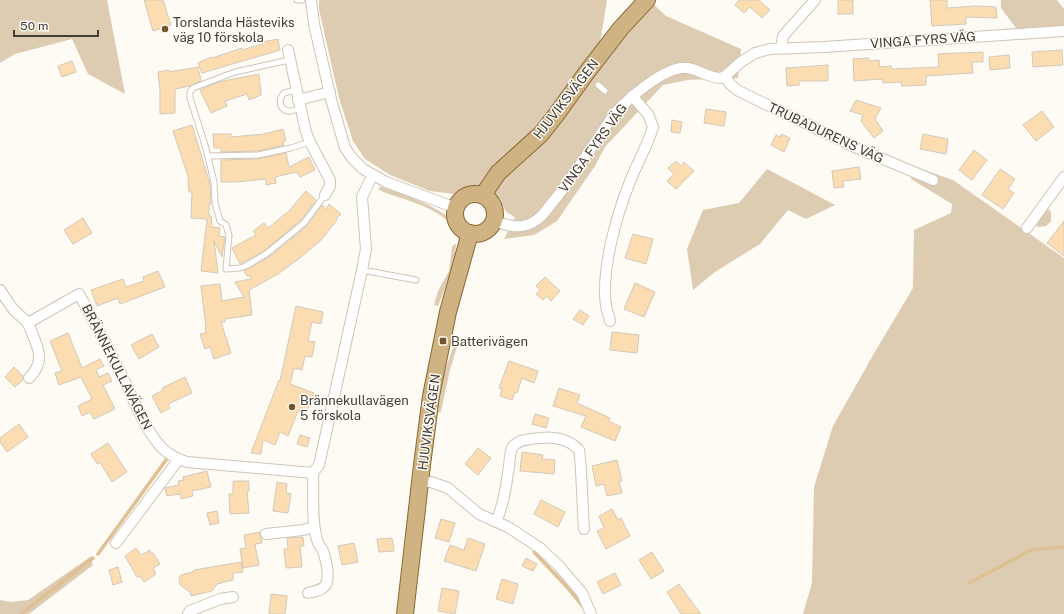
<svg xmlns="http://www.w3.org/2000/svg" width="1064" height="614" font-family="'Public Sans',sans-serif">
  <rect width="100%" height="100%" fill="#fefaf4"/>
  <g fill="#deccb2">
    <path d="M 0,0 L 107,0 L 125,94 L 88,74 L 72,39 L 15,54 L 0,63 Z"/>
    <path d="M 319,0 L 607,0 L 600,43 L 649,0 L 666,16 L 741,49 L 738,78 L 688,80 L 663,85 L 605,147 L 595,166 L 557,221 L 534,235 L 504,239 L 515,217 L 506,212 L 500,198 L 471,189 L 454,194 L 430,191 L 390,175 L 365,159 L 353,141 L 339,98 L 319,9 Z"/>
    <path d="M 1001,0 L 1057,0 L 1064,9 L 1064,29 L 1016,28 L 1001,8 Z"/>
    <path d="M 916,167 L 953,180 L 1064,258 L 1064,614 L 803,614 L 812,583 L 814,487 L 833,426 L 876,350 L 913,288 L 914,230 L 951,213 L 952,204 L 911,179 Z"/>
    <path d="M 767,169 L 835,205 L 806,219 L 788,210 L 760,244 L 715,272 L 693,290 L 687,249 L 703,210 L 739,203 Z"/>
    <path d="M 380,187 C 394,189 440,208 449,218 C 453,222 456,229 456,235 L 455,234 C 453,230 452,226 449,223 C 436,207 402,199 383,192 L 378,189 Z"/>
    <path d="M 1047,208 L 1051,212 L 1051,221 L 1046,226 L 1038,227 L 1034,222 Z"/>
    <path d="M 456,244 C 454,267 446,285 438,306 L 434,305 L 438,291 L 449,271 L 452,248 L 453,245 Z"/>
    <path d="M 453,347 L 457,347 L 450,370 L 441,411 L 440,413 L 438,412 L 441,383 Z"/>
    <path d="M 90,557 L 93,565 L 29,614 L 0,614 L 0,600 L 11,602 L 28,600 Z"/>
  </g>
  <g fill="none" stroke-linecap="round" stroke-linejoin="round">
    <g stroke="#dec095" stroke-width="3.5">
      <path d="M 534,552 L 567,587 L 585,609"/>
      <path d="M 98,554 L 166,460"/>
      <path d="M 969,583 L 1031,550 L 1064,547"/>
      <path d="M 21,614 L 93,558"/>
    </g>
  </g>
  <g fill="#fcddb1" stroke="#d2c9bb">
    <path d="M 144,0 L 163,0 L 171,25 L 153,31 Z"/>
    <path d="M 739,0 L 759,0 L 770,10 L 762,18 L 750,7 L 744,13 L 735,5 Z"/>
    <rect x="838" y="0" width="15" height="14"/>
    <path d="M 930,0 L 947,0 L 947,8 L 975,6 L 996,7 L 997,18 L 966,17 L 966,24 L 932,26 Z"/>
    <path d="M 278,39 L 280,50 L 202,73 L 198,63 L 211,57 L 212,58 L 242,48 L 242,50 L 263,44 L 262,42 Z"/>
    <path d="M 1062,50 L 1063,65 L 1033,67 L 1032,52 Z"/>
    <path d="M 983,52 L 983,62 L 972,62 L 973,73 L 926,76 L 926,85 L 902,86 L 901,82 L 883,83 L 883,79 L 854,81 L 853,59 L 868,58 L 869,61 L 879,60 L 880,67 L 891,66 L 892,69 L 939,67 L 938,54 Z"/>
    <path d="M 1009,55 L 1010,68 L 990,70 L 989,57 Z"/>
    <path d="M 72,61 L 76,72 L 62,77 L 58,66 Z"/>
    <path d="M 828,65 L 828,81 L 799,81 L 799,85 L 787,86 L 786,68 Z"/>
    <path d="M 198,67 L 201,81 L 189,86 L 175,89 L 175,113 L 160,114 L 160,91 L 158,72 L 169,70 L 169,72 Z"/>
    <path d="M 259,74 L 261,95 L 249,100 L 247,94 L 225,101 L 227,106 L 211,113 L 200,90 L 219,82 Z"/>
    <path d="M 856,100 L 881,108 L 875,119 L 883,131 L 874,138 L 861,121 L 863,115 L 850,111 Z"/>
    <path d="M 706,109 L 726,112 L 724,126 L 704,123 Z"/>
    <path d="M 1042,111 L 1054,127 L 1036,141 L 1023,125 Z"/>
    <path d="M 672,120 L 682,122 L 680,133 L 671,132 Z"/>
    <path d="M 192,125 L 210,184 L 211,204 L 209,204 L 209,216 L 211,216 L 212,227 L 220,228 L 219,236 L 225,237 L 222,257 L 214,241 L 218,273 L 201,271 L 207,219 L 191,218 L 192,192 L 189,192 L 188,176 L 173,131 Z"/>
    <path d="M 283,129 L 286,141 L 283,141 L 284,145 L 258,151 L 221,152 L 221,148 L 214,148 L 213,134 L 231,134 L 231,137 L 264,134 Z"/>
    <path d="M 781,134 L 790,138 L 784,152 L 771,145 L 776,135 L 780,137 Z"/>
    <path d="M 923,134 L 948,139 L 946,154 L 920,149 Z"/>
    <path d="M 974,150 L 987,160 L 972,180 L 959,170 Z"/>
    <path d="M 286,153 L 289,167 L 309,157 L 315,170 L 300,177 L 297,172 L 275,177 L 276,183 L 266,185 L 266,179 L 236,182 L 221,182 L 221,160 L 258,159 Z"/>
    <path d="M 676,161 L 681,166 L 684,162 L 694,171 L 676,189 L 667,181 L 674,174 L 668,168 Z"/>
    <path d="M 859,167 L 861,179 L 843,181 L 844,187 L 834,188 L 832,171 Z"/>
    <path d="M 1000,169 L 1015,179 L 1008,189 L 1014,193 L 1003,209 L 982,195 Z"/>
    <path d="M 306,191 L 316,200 L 301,220 L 264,251 L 240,264 L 232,248 L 256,235 L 253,231 L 264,223 L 268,228 L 289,211 Z"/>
    <path d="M 329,204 L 341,214 L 336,219 L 337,220 L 321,240 L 300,258 L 278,274 L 249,290 L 252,315 L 225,319 L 225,322 L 221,322 L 231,353 L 214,359 L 210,347 L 205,349 L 200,334 L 206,333 L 205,328 L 206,328 L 201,286 L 220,284 L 222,301 L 244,297 L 235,282 L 251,279 L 251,276 L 247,276 L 244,271 L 269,257 L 307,226 L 322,205 L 326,209 Z"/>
    <path d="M 83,218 L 92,233 L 73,244 L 64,230 Z"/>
    <path d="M 1064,221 L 1064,256 L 1047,243 Z"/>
    <path d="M 633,234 L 653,239 L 646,264 L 625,258 Z"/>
    <path d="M 158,271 L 165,287 L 120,304 L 118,298 L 97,306 L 91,290 L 123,279 L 126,287 L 144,281 L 143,277 Z"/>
    <path d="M 545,277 L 560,291 L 551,301 L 547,296 L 543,300 L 536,294 L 540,290 L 536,286 Z"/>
    <path d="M 635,283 L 655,292 L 644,317 L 624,309 Z"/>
    <path d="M 296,306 L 323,312 L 321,324 L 312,322 L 308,341 L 315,342 L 312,357 L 305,356 L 302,370 L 294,368 L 290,384 L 314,393 L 306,414 L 298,411 L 288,436 L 280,432 L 275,445 L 263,440 L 261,454 L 251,453 L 279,380 L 280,381 Z"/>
    <path d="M 580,310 L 589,316 L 583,325 L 573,319 Z"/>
    <path d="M 612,332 L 639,335 L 637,353 L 610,350 Z"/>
    <path d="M 68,333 L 82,368 L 100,359 L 104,366 L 96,370 L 99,377 L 108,373 L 112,381 L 103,385 L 115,409 L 94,419 L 90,412 L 82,416 L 78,406 L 92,399 L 81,377 L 59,385 L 55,373 L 62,371 L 50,341 Z"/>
    <path d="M 152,334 L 159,347 L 139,359 L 131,345 Z"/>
    <path d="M 509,361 L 538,371 L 534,383 L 522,378 L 517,393 L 515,392 L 512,400 L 500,396 L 502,389 L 499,388 Z"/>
    <path d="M 14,367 L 23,376 L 23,380 L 15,387 L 5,377 Z"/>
    <path d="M 185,377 L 192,393 L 168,404 L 170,408 L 161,413 L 152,396 L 163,390 L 162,388 Z"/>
    <path d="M 559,388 L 580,395 L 577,403 L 610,418 L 609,421 L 621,427 L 615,441 L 581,427 L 586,416 L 553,406 Z"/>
    <path d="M 535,414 L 549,418 L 546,428 L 532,424 Z"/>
    <path d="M 19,424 L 28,437 L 7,452 L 0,442 L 0,438 Z"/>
    <path d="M 300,435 L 310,438 L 307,447 L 297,444 Z"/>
    <path d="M 108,443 L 127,472 L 112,482 L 100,462 L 97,464 L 91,454 Z"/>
    <path d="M 478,448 L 491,458 L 478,475 L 465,464 Z"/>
    <path d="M 522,452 L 543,455 L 542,459 L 555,460 L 554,474 L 520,471 Z"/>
    <path d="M 617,460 L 622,481 L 619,481 L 622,493 L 607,496 L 604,484 L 596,486 L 592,466 Z"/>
    <path d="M 207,471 L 211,487 L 192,491 L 193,496 L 181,499 L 180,494 L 167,496 L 165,488 L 179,485 L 178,481 L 184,480 L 183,477 Z"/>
    <path d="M 233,481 L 249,481 L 249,491 L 247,491 L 249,513 L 230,514 L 229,494 L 233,494 Z"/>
    <path d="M 277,482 L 287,484 L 286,493 L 291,494 L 288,513 L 273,511 Z"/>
    <path d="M 541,500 L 565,512 L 558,527 L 534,514 Z"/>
    <path d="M 612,509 L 618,520 L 621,518 L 630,536 L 606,549 L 597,531 L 604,528 L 599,516 Z"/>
    <path d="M 217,511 L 219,523 L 210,525 L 207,513 Z"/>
    <path d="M 441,519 L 455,523 L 449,542 L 435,538 Z"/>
    <path d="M 260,532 L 262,543 L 255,544 L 259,565 L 243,568 L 240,549 L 246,548 L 244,535 Z"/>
    <path d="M 303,537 L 304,546 L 300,546 L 302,567 L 286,568 L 284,549 L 288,549 L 287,538 Z"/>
    <path d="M 392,538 L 394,551 L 379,552 L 377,539 Z"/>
    <path d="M 468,538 L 485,544 L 476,571 L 444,561 L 450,545 L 464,550 Z"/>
    <path d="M 354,543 L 358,562 L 342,565 L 338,546 Z"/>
    <path d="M 136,548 L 141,555 L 150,550 L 151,554 L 153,553 L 160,564 L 153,568 L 156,574 L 144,582 L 140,576 L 137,577 L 125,556 Z"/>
    <path d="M 652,552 L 664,571 L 651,579 L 639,560 Z"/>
    <path d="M 526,558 L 537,564 L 533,571 L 522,566 Z"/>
    <path d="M 241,562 L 243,572 L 233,573 L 233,580 L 217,584 L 212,591 L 191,596 L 190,592 L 180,585 L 179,578 L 181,575 L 192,572 L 194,570 Z"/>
    <path d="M 118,567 L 122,582 L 113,585 L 109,570 Z"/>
    <path d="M 615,573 L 621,585 L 603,594 L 597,582 Z"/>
    <path d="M 502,579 L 518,584 L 513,604 L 496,599 Z"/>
    <path d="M 679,584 L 686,594 L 701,614 L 681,614 L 667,592 Z"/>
    <path d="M 442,588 L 459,591 L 455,614 L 438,611 Z"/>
    <path d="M 271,594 L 287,596 L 285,614 L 269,614 Z"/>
  </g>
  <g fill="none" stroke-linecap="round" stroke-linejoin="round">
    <defs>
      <g id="lane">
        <path d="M 297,0 L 302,0"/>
        <path d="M 289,60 L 235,72 L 193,88 L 190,92 L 190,98 L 205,145 L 214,182 L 215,203 L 218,214 L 220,221 L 226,225 L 229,235 L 226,269 L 240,268 L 246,266 L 266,254 L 304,223 L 325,195"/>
        <path d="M 598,85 L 605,91"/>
        <path d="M 296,90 L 284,93 C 279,98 278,109 288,111 C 292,112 297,109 300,108"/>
        <path d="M 208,156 L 258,155 L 291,148 L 310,142"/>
        <path d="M 362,270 L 416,280"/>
      </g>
      <g id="street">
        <path d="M 311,0 L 314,24 L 331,99 L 345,148 L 352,158 L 363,169 L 386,182 L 456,208"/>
        <path d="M 781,48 L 783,36 L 815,0"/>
        <path d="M 288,50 L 306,132 L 310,142 L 330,180 L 330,186 L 325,195"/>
        <path d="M 725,76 L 730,84 L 737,90 L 757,100 L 859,149 L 933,180"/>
        <path d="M 298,100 L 330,92"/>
        <path d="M 494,221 C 508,226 522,230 535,221 C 542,217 547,209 552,203 C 575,175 594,143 615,113 C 629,98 666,65 688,68 C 699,70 710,78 721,78 L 725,76 L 741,62 L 755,53 L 770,49 L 824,47 L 1064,31"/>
        <path d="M 1027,228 L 1064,177"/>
        <path d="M 0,290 L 13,309 L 28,323 L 79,294 C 96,325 112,355 127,386 C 137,407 146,430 161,447 C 169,455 177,459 187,462 L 313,473 L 319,465 L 362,270 L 366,249 L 362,197 L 372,176"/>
        <path d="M 610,321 C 609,316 607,311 606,306 C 601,271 616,217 629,184 C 636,165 647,147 653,127 L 648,114 L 632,96"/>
        <path d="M 28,323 C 36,345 48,359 29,378"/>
        <path d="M 421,482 L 431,482 L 448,488 L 479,514 L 508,527 L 540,548 L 559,566 L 582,593 L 591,614"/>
        <path d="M 496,522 C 503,506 506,489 508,472 C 510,464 509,455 512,448 C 517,439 531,439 540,438 C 553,436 569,439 579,450 C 581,454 583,519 584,529"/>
        <path d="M 266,534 L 303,530 L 314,527"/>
        <path d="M 116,543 L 176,463 L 178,459"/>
        <path d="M 308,593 C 315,591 326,590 327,581 C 329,572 326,560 323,551 C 321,547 318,544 317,540 C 311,518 314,495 313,473"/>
        <path d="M 188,614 L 190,611 L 220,599 L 233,597"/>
      </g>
      <g id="primary">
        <circle cx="475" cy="214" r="20"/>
        <path d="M 483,195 L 498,173 L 541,134 L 556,115 L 587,72 L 621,28 L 647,0"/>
        <path d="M 405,614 L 422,465 L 431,396 L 448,312 L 470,233"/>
      </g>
    </defs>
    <use href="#lane" stroke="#cfc5b7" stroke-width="7"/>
    <use href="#street" stroke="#cfc5b7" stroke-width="12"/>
    <use href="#primary" stroke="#896831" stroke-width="18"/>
    <use href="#lane" stroke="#fff" stroke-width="5"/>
    <use href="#street" stroke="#fff" stroke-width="10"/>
    <use href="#primary" stroke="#d0b382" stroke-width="16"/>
  </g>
  <g fill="#725529" stroke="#fefaf4" stroke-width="1.5">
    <circle cx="165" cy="29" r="4"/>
    <rect x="439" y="337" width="8" height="8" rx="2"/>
    <circle cx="292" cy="407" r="4"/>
  </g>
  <g text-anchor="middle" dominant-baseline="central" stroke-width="3" stroke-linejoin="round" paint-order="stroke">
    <g font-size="13" fill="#403c36" stroke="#fefaf4" text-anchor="start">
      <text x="173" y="22">Torslanda Hästeviks<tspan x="173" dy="15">väg 10 förskola</tspan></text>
      <text x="451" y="341">Batterivägen</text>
      <text x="300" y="400">Brännekullavägen<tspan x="300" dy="15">5 förskola</tspan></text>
    </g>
    <g font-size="13" fill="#403c36" stroke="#fefaf4">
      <text transform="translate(923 40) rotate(-4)">VINGA FYRS VÄG</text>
      <text transform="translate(566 99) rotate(-52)">HJUVIKSVÄGEN</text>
      <text transform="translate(826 133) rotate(25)">TRUBADURENS VÄG</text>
      <text transform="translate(593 148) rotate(-54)">VINGA FYRS VÄG</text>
      <text transform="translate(117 367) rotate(63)">BRÄNNEKULLAVÄGEN</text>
      <text transform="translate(429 422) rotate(-82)">HJUVIKSVÄGEN</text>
    </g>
  </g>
  <path d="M14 30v6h84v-6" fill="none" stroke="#403c36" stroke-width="2"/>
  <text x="20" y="30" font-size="12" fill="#403c36" stroke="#fefaf4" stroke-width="3" paint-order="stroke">50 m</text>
</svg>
